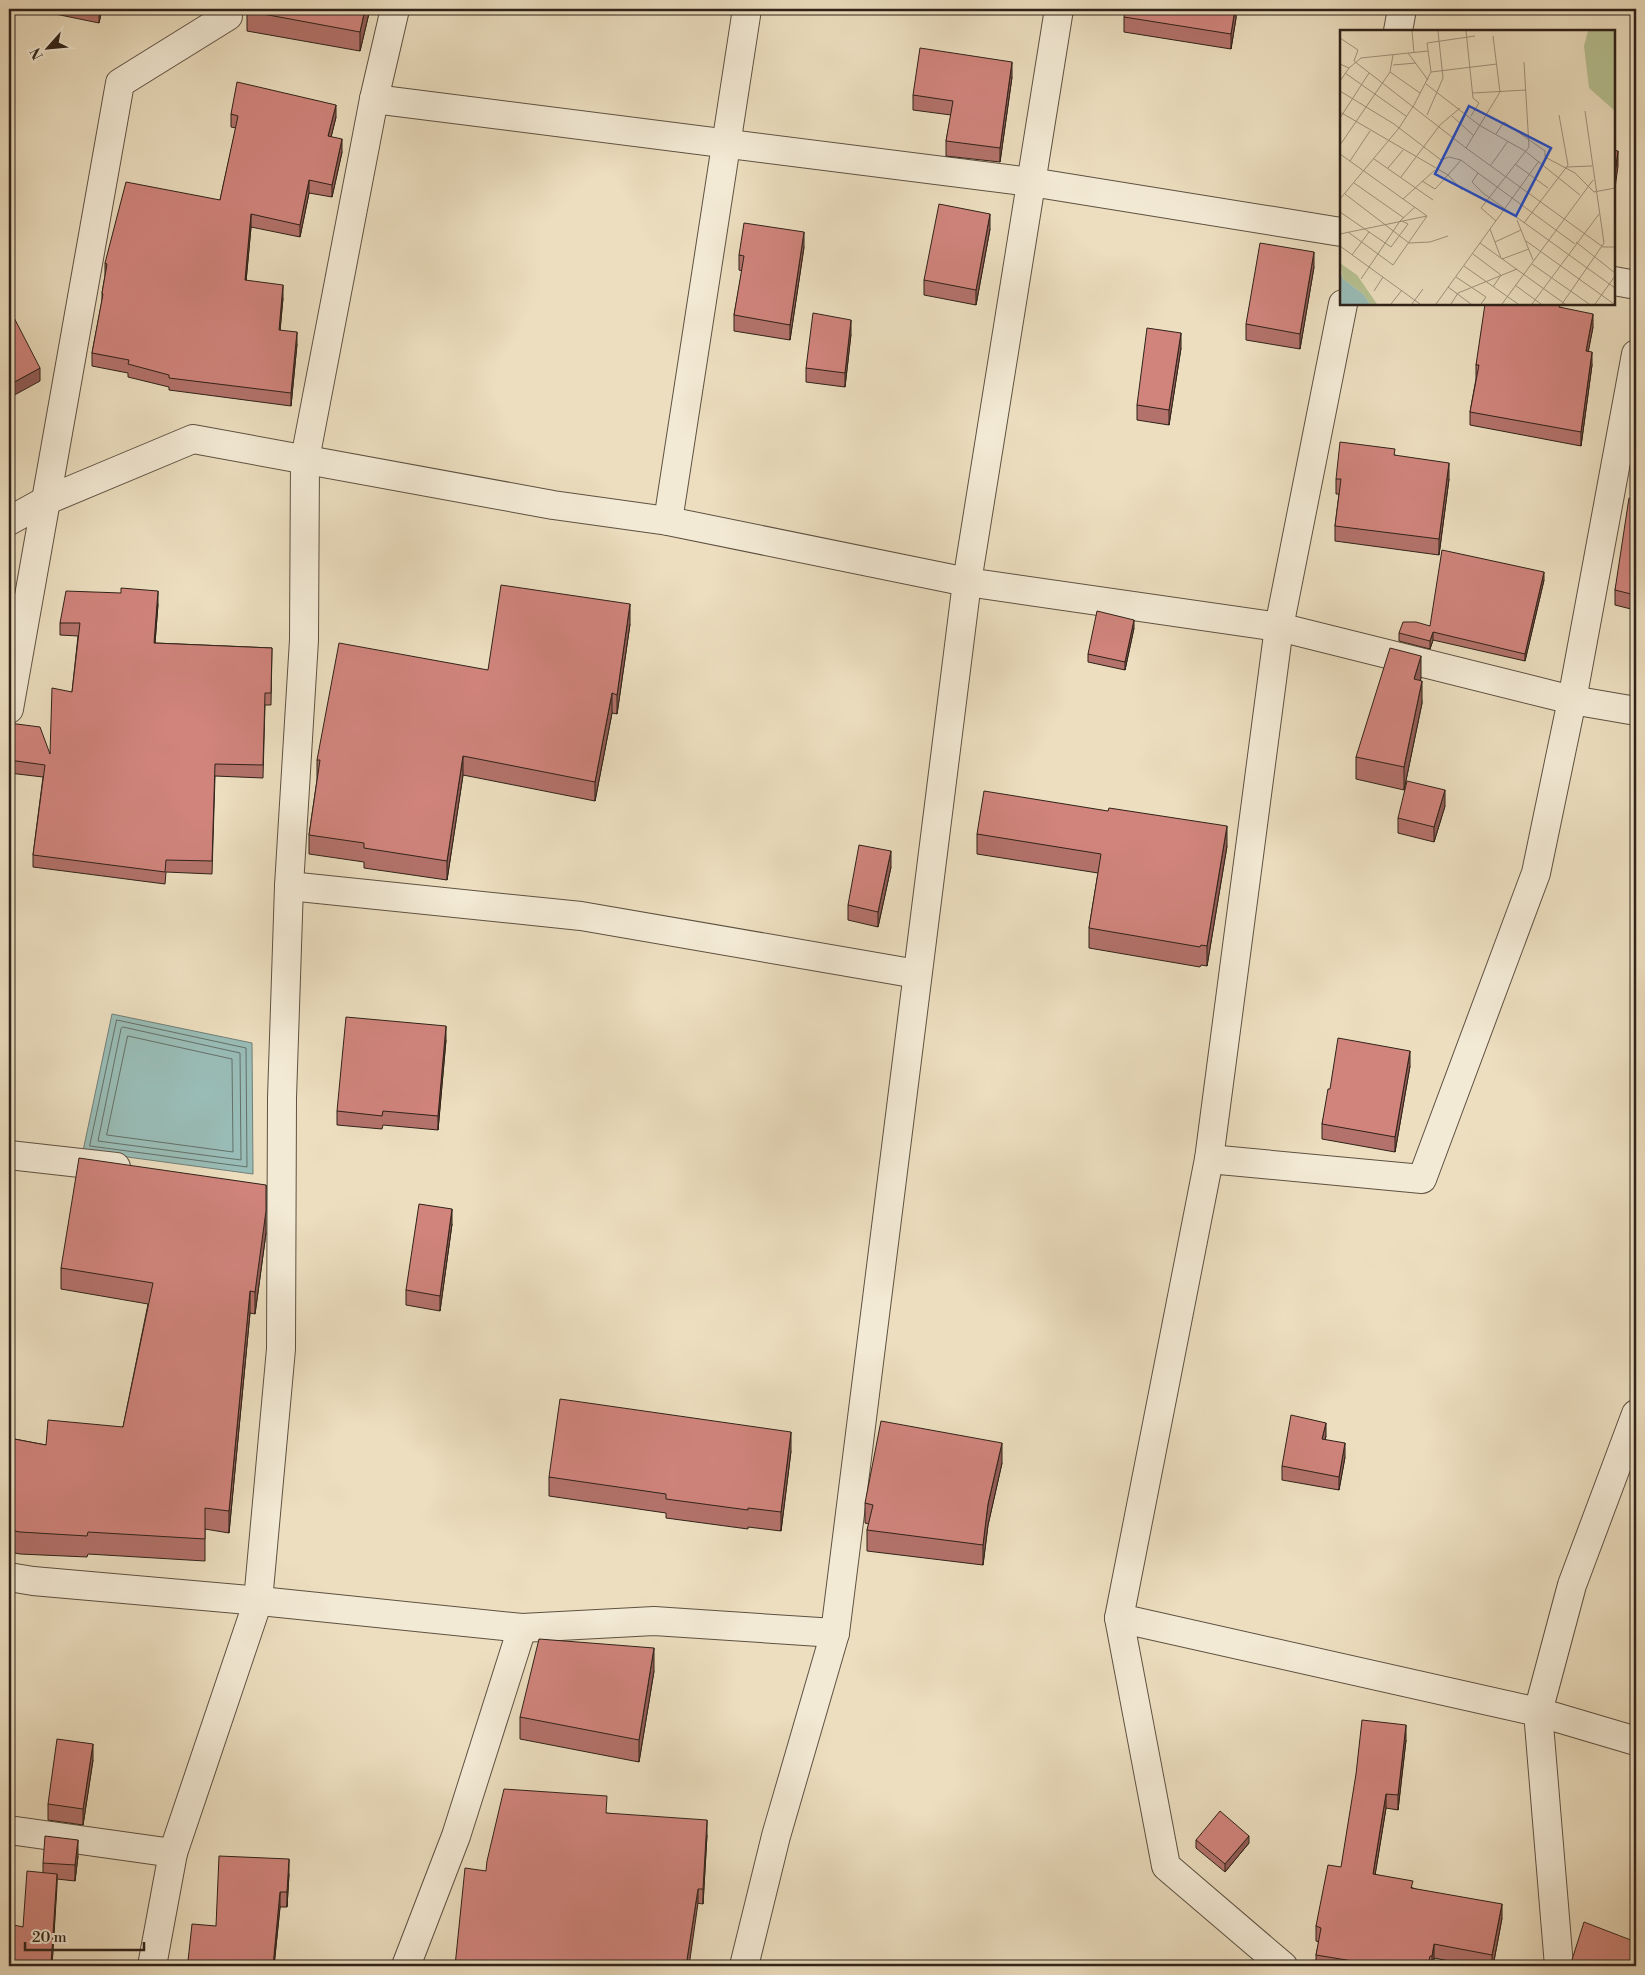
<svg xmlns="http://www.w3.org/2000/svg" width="1645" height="1975" font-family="'Libre Bodoni',serif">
  <rect width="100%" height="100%" fill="#ecdebf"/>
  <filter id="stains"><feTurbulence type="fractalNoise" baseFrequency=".004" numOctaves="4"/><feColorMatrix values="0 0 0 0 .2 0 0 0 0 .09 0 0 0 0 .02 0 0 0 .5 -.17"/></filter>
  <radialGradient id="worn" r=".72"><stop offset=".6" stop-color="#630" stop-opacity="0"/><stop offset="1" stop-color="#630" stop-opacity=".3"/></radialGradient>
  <path fill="#99bcb6" stroke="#6f7e77" d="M 112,1014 L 252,1043 L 253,1174 L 83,1151 Z"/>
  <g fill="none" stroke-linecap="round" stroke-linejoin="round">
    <g stroke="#646f68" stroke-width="1">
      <path d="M 117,1020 L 246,1048 L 247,1167 L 90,1146 Z"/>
      <path d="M 123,1027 L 240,1053 L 241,1160 L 98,1141 L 121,1029 Z"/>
      <path d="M 128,1036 L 232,1059 L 233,1152 L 107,1135 Z"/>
    </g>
    <defs>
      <g id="minor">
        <path d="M 1398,31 L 1402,9"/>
        <path d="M 374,99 L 1031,182 L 1341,232"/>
        <path d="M 1614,281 L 1636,285"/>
        <path d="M 9,521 L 45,501 L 193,439 L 553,505 L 668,521 L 967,582 L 1279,627 L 1572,700 L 1636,711"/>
        <path d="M 668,521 L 747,9"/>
        <path d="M 9,709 L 120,83 L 228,16 L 228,9"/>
        <path d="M 289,886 L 581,916 L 917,974"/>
        <path d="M 9,1155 L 116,1167"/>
        <path d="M 1209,1159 L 1279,627 L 1343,304"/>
        <path d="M 1636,1414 L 1572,1585 L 1538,1712 L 1636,1741"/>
        <path d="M 9,1577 L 33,1581 L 260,1601 L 522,1628 L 654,1621 L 835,1633"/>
        <path d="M 1119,1618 L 1538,1712 L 1559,1966"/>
        <path d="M 9,1830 L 173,1853"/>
        <path d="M 152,1966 L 173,1853 L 258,1601 L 281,1349 L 282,1098 L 289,886 L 304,640 L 305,459 L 374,99 L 395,9"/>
        <path d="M 406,1966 L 456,1836 L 522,1628"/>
        <path d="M 744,1966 L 776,1836 L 835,1633 L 967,582 L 1059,9"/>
        <path d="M 1283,1966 L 1166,1866 L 1119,1618 L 1209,1159 L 1422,1179 L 1536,873 L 1572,700 L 1636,354"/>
      </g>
    </defs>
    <use href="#minor" stroke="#5e5142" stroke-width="30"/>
    <use href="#minor" stroke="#f3ead5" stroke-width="28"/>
  </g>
  <g fill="#b3726b" stroke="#2f2219">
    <path d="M 31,9 L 102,9 L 99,23 Z"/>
    <path d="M 247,9 L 370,9 L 360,51 L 247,31 Z"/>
    <path d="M 1236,9 L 1236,18 L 1231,49 L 1124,32 L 1124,17 Z"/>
    <path d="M 1502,9 L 1517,9 L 1517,12 Z"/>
    <path d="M 1012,77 L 1000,162 L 946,156 L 946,141 L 951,115 L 913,110 L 913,95 Z"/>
    <path d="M 231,114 L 336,117 L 331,137 L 342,152 L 332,197 L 309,193 L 300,237 L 251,227 L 246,281 L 283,298 L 280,330 L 297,344 L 291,406 L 169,390 L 169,387 L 128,377 L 128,373 L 92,366 L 92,353 L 102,301 L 102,293 L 105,276 L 105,263 L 220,200 L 236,128 L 231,127 Z"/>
    <path d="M 990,229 L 976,305 L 924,295 L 924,280 Z"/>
    <path d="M 804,247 L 790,340 L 734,331 L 734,315 L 742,271 L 739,270 L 739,255 Z"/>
    <path d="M 1314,267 L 1300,349 L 1246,340 L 1246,324 Z"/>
    <path d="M 1496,305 L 1560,307 L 1593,327 L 1588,351 L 1592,365 L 1581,446 L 1470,425 L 1470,412 L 1476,379 L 1476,365 Z"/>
    <path d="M 851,334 L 845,387 L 806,382 L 806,368 Z"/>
    <path d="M 1181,348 L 1169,425 L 1137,420 L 1137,405 Z"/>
    <path d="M 1395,455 L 1449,479 L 1439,555 L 1335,541 L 1335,526 L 1339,494 L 1336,494 L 1336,479 Z"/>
    <path d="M 1636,499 L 1636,593 L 1631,609 L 1615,605 L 1615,590 Z"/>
    <path d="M 1544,580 L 1525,661 L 1433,640 L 1430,649 L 1399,641 L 1399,633 L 1430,626 Z"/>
    <path d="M 158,604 L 155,643 L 272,648 L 271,705 L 265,705 L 263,778 L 215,776 L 212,874 L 166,872 L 165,884 L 33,867 L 33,855 L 43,777 L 9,773 L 9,723 L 50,754 L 72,692 L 78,636 L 60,635 L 60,623 Z"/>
    <path d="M 630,624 L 617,714 L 612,713 L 595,801 L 463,775 L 447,880 L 364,868 L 364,862 L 309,854 L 309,835 L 317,780 L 317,760 L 488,670 Z"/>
    <path d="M 1134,628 L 1125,670 L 1088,662 L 1088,654 Z"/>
    <path d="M 1421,678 L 1420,681 L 1422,703 L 1404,790 L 1356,779 L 1356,757 Z"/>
    <path d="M 1445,806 L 1434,842 L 1398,833 L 1398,818 Z"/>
    <path d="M 977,834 L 1227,846 L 1207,966 L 1201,965 L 1200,967 L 1089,948 L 1089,928 L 1098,873 L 977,854 Z"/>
    <path d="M 891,867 L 878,927 L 848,920 L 848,905 Z"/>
    <path d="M 446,1040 L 438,1130 L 383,1125 L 382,1129 L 337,1125 L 337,1111 Z"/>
    <path d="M 1410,1066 L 1395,1152 L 1322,1139 L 1322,1124 L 1330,1089 Z"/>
    <path d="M 452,1224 L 440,1311 L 406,1305 L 406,1290 Z"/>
    <path d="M 266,1233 L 255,1314 L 250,1313 L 229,1533 L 205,1529 L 205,1561 L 88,1554 L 87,1557 L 20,1554 L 9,1552 L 9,1438 L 46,1445 L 123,1427 L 148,1304 L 61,1289 L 61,1268 Z"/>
    <path d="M 1326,1436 L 1325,1440 L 1345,1457 L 1339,1490 L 1282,1480 L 1282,1466 Z"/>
    <path d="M 791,1451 L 781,1531 L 748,1527 L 748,1529 L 666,1518 L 666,1513 L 549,1496 L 549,1477 Z"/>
    <path d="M 1002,1463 L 988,1525 L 983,1565 L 867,1551 L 867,1530 L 869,1524 L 865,1523 L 865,1503 Z"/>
    <path d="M 654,1671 L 639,1762 L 520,1739 L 520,1717 Z"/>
    <path d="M 1406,1740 L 1398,1810 L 1386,1808 L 1375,1874 L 1413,1888 L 1502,1918 L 1493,1966 L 1475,1966 L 1434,1958 L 1433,1966 L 1316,1966 L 1316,1955 L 1319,1942 L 1316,1941 L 1316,1926 Z"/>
    <path d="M 93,1760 L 83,1825 L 48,1820 L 48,1804 Z"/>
    <path d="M 607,1813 L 707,1835 L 703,1904 L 486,1871 Z"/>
    <path d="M 1196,1840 L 1249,1843 L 1225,1872 L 1196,1848 Z"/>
    <path d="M 78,1856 L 75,1881 L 57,1879 L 52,1966 L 9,1966 L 43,1872 L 43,1863 Z"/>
    <path d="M 289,1874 L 287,1907 L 280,1907 L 274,1966 L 188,1966 L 188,1961 L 216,1926 Z"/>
  </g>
  <g fill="#925c57" stroke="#2f2219">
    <path d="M 99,9 L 102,9 L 99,23 Z"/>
    <path d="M 365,9 L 370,9 L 360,51 L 360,32 Z"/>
    <path d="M 1235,9 L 1236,9 L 1236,18 L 1231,49 L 1231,34 Z"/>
    <path d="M 1012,62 L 1012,77 L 1000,162 L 1000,148 Z"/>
    <path d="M 336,105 L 336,117 L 328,149 L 328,136 Z"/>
    <path d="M 342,139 L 342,152 L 332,197 L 332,185 Z"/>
    <path d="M 1618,151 L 1618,166 L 1614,195 L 1614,180 Z"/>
    <path d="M 309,180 L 309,193 L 300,237 L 300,225 Z"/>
    <path d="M 251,214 L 251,227 L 245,293 L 245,280 Z"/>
    <path d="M 990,214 L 990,229 L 976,305 L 976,290 Z"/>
    <path d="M 804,232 L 804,247 L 790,340 L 790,325 Z"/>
    <path d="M 1314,252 L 1314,267 L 1300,349 L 1300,334 Z"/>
    <path d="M 283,285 L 283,298 L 279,342 L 279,330 Z"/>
    <path d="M 1593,314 L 1593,327 L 1586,364 L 1586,351 Z"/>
    <path d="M 851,320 L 851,334 L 845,387 L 845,373 Z"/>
    <path d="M 297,332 L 297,344 L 291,406 L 291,393 Z"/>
    <path d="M 1181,333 L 1181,348 L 1169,425 L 1169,410 Z"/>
    <path d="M 1592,352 L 1592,365 L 1581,446 L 1581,432 Z"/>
    <path d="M 40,368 L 40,381 L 9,398 L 9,385 Z"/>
    <path d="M 1449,463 L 1449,479 L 1439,555 L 1439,539 Z"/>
    <path d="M 1544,572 L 1544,580 L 1525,661 L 1525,654 Z"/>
    <path d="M 1636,578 L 1636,593 L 1631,609 L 1631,594 Z"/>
    <path d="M 158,591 L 158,604 L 154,656 L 154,643 Z"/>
    <path d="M 630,604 L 630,624 L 617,714 L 617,695 Z"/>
    <path d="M 1134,620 L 1134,628 L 1125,670 L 1125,662 Z"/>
    <path d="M 1433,632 L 1433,640 L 1430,649 L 1430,641 Z"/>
    <path d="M 1421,656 L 1421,678 L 1414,702 L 1414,679 Z"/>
    <path d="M 1422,681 L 1422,703 L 1404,790 L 1404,767 Z"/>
    <path d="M 612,693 L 612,713 L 595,801 L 595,782 Z"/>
    <path d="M 463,756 L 463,775 L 447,880 L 447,861 Z"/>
    <path d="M 1445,790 L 1445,806 L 1434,842 L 1434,827 Z"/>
    <path d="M 1227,826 L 1227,846 L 1207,966 L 1207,946 Z"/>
    <path d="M 891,851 L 891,867 L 878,927 L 878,912 Z"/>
    <path d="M 446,1026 L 446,1040 L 438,1130 L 438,1116 Z"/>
    <path d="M 1410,1051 L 1410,1066 L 1395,1152 L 1395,1137 Z"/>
    <path d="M 266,1185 L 266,1233 L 255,1314 L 255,1292 Z"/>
    <path d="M 452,1209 L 452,1224 L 440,1311 L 440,1296 Z"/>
    <path d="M 250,1291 L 250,1313 L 229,1533 L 229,1511 Z"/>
    <path d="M 1326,1423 L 1326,1436 L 1322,1453 L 1322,1439 Z"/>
    <path d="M 791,1432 L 791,1451 L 781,1531 L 781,1512 Z"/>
    <path d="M 1002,1443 L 1002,1463 L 988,1525 L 983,1565 L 983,1545 L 988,1504 Z"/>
    <path d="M 1345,1443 L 1345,1457 L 1339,1490 L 1339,1477 Z"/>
    <path d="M 654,1648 L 654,1671 L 639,1762 L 639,1740 Z"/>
    <path d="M 1406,1725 L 1406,1740 L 1398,1810 L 1398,1795 Z"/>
    <path d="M 93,1744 L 93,1760 L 83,1825 L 83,1809 Z"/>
    <path d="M 1386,1794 L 1386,1808 L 1373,1888 L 1373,1874 Z"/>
    <path d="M 707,1820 L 707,1835 L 703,1904 L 703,1889 Z"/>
    <path d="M 1249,1836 L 1249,1843 L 1225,1872 L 1225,1864 Z"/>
    <path d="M 78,1840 L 78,1856 L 75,1881 L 75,1865 Z"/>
    <path d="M 289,1859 L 289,1874 L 287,1907 L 287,1892 Z"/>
    <path d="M 57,1874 L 57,1886 L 52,1966 L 51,1966 Z"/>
    <path d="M 698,1889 L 698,1903 L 689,1966 L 686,1966 Z"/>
    <path d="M 280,1892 L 280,1907 L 274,1966 L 273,1966 Z"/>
    <path d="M 1502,1904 L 1502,1918 L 1493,1966 L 1492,1966 L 1492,1955 Z"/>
    <path d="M 1434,1944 L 1434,1958 L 1433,1966 L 1432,1966 L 1432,1956 Z"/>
  </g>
  <g fill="#d0847c" stroke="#2f2219">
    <path d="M 247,9 L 365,9 L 360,32 L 247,11 Z"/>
    <path d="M 1125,9 L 1235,9 L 1231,34 L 1124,17 Z"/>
    <path d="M 920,48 L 1012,62 L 1000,148 L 946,141 L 953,101 L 913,95 Z"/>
    <path d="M 237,82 L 336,105 L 328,136 L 342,139 L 332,185 L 309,180 L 300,225 L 251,214 L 245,280 L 283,285 L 279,330 L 297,332 L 291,393 L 169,378 L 169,375 L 128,364 L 129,360 L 92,353 L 103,294 L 102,293 L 107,264 L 105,263 L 126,182 L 220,200 L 238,116 L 231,114 Z"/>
    <path d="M 1614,150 L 1618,151 L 1614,180 Z"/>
    <path d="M 939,204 L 990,214 L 976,290 L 924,280 Z"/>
    <path d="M 744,223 L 804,232 L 790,325 L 734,315 L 744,256 L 739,255 Z"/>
    <path d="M 1260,243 L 1314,252 L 1300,334 L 1246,324 Z"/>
    <path d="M 1485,304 L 1496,305 L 1496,304 L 1560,304 L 1559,307 L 1593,314 L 1586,351 L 1592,352 L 1581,432 L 1470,412 L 1479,365 L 1476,365 Z"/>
    <path d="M 9,308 L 40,368 L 9,385 Z"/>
    <path d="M 813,313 L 851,320 L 845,373 L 806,368 Z"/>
    <path d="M 1147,328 L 1181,333 L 1169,410 L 1137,405 Z"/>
    <path d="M 1340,442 L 1395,449 L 1394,455 L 1449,463 L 1439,539 L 1335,526 L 1341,479 L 1336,479 Z"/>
    <path d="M 1629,498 L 1636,499 L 1636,578 L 1631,594 L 1615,590 Z"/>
    <path d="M 1442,550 L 1544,572 L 1525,654 L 1433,632 L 1430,641 L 1399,633 L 1403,622 L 1416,622 L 1430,626 Z"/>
    <path d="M 501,585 L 630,604 L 617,695 L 612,693 L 595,782 L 463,756 L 447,861 L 364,848 L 364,843 L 309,835 L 320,760 L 317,760 L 339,643 L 488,670 Z"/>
    <path d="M 121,588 L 158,591 L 154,643 L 272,648 L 271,693 L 265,693 L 263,765 L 215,764 L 212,861 L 166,860 L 165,872 L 33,855 L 45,765 L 9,760 L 9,723 L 40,727 L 50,754 L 52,688 L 72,692 L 80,623 L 60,623 L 66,591 L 121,593 Z"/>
    <path d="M 1097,611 L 1134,620 L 1125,662 L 1088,654 Z"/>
    <path d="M 1390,648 L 1421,656 L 1414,679 L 1422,681 L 1404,767 L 1356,757 Z"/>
    <path d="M 1407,781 L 1445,790 L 1434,827 L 1398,818 Z"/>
    <path d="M 984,791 L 1108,811 L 1109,808 L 1227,826 L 1207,946 L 1201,945 L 1200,947 L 1089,928 L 1101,854 L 977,834 Z"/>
    <path d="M 859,845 L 891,851 L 878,912 L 848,905 Z"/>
    <path d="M 346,1017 L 446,1026 L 438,1116 L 383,1111 L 382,1116 L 337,1111 Z"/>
    <path d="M 1338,1038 L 1410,1051 L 1395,1137 L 1322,1124 L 1328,1089 L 1330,1089 Z"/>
    <path d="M 79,1158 L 266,1185 L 266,1211 L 255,1292 L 250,1291 L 229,1511 L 205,1508 L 205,1539 L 88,1532 L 87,1536 L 20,1532 L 9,1530 L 9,1438 L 46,1445 L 48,1420 L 123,1427 L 153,1283 L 61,1268 Z"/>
    <path d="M 419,1204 L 452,1209 L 440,1296 L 406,1290 Z"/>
    <path d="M 560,1399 L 791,1432 L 781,1512 L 748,1508 L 748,1510 L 666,1499 L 666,1494 L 549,1477 Z"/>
    <path d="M 1291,1415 L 1326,1423 L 1322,1439 L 1345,1443 L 1339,1477 L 1282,1466 Z"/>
    <path d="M 881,1421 L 1002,1443 L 988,1504 L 983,1545 L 867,1530 L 873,1505 L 865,1503 Z"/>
    <path d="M 539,1639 L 654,1648 L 639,1740 L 520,1717 Z"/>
    <path d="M 1362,1720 L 1406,1725 L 1398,1795 L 1386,1794 L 1373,1874 L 1413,1881 L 1411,1888 L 1502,1904 L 1492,1955 L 1434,1944 L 1432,1956 L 1430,1956 L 1428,1966 L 1383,1966 L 1316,1955 L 1321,1928 L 1316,1926 L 1328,1865 L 1341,1867 L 1356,1774 Z"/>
    <path d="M 57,1739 L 93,1744 L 83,1809 L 48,1804 Z"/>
    <path d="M 504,1789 L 607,1796 L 606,1813 L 707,1820 L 703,1889 L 698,1889 L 686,1966 L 455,1966 L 465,1868 L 486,1871 L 487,1861 Z"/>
    <path d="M 1220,1811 L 1249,1836 L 1225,1864 L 1196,1840 Z"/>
    <path d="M 45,1836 L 78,1840 L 75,1865 L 43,1863 Z"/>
    <path d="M 219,1856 L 289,1859 L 287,1892 L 280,1892 L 273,1966 L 234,1966 L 188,1961 L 192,1924 L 216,1926 Z"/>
    <path d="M 27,1871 L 57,1874 L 51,1964 L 22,1961 L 21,1966 L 9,1966 L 9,1924 L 23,1927 Z"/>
    <path d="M 1584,1922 L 1636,1942 L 1636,1966 L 1570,1966 Z"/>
  </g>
  <g transform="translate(1340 30)">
    <rect width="275" height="275" fill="#ecdebf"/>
    <path d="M 248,1 L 275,1 L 275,81 L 249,58 L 244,16 ZM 0,233 L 17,245 L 37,274 L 30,274 L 23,264 L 3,249 Z" fill="#b7c192"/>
    <path d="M 0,240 L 3,249 L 23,264 L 30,274 L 0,274 Z" fill="#99bcb6"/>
    <path fill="none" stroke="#a0937d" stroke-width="1" d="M 72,1 L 74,23M 126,1 L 133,68 L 139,73 L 131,86M 0,8 L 18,20 L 14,31 L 126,118 L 263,217 L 275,217M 68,23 L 88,50M 0,34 L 9,38 L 21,28 L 88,21M 53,35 L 76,33M 50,42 L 80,63M 91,42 L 157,34M 5,43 L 66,86M 0,51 L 9,38M 86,54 L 139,95 L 185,121 L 240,165M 0,61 L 54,94 L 101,130 L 109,127 L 121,130 L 138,143 L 132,152 L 143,163 L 275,258M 133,63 L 186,60M 0,82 L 108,145 L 121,130M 87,85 L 103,48 L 98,1M 112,86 L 133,105M 0,88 L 29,43M 156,104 L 164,92 L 205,121 L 205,127 L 235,143 L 254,162 L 275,158M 0,115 L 50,42 L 53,25M 126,118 L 160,62 L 153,6M 0,124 L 87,186M 34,129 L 93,170M 10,131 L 30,101M 175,134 L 208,158M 151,135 L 168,111M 226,137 L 252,136M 48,138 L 63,120M 138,143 L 235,214M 61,147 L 100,95 L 120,78M 82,151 L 95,159 L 108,145 L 122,160M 14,153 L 64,188M 5,164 L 69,213 L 90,212 L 108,206M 0,169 L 59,98 L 74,75 L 91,42 L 87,13 L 135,6M 63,169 L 95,140M 0,182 L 51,217 L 68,194 L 62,191M 177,190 L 193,230M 156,191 L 141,178 L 189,117 L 184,32M 184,193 L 228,135 L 219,85M 150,199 L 161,228M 8,202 L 53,235 L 87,186M 0,204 L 87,186M 186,211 L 274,274M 155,212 L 181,200M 236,212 L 275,243M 140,213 L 225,274M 0,216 L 80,274M 133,224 L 161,245 L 153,257M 12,225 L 29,202M 162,229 L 189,219M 192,234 L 249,274M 124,236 L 178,274M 116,247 L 146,267 L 141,274M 21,249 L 60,191 L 75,177M 175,255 L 201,274M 108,257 L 131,274M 34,261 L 43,247M 51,274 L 62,260M 72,274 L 83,259M 96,274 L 199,131M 111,274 L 118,263 L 177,239M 162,274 L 253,150M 192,274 L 259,184M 222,274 L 264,213 L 245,81M 255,274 L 275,246"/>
    <path fill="#1d4ed8" fill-opacity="0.15" stroke="#1d4ed8" stroke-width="2.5" d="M 129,76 L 211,118 L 176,186 L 95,144 Z"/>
    <rect width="275" height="275" fill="none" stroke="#2f2219" stroke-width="2.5"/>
  </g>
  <rect width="1645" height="1975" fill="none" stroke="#ecdebf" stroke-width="30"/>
  <rect x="10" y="10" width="1625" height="1955" fill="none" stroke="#2f2219" stroke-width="2.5"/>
  <rect x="15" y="15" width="1615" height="1945" fill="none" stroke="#2f2219"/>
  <g transform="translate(48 48) rotate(243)" stroke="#f3ead5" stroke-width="4" paint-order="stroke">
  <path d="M0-4L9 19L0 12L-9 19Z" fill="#2f2219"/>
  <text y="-8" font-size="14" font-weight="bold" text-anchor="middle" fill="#2f2219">N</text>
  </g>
  <path d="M25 1942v8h119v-8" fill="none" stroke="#2f2219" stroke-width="2.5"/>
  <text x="32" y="1942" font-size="15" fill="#2f2219" stroke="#f3ead5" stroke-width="4" paint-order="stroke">20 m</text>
  <rect width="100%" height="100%" filter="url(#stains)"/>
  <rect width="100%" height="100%" fill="url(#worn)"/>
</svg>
